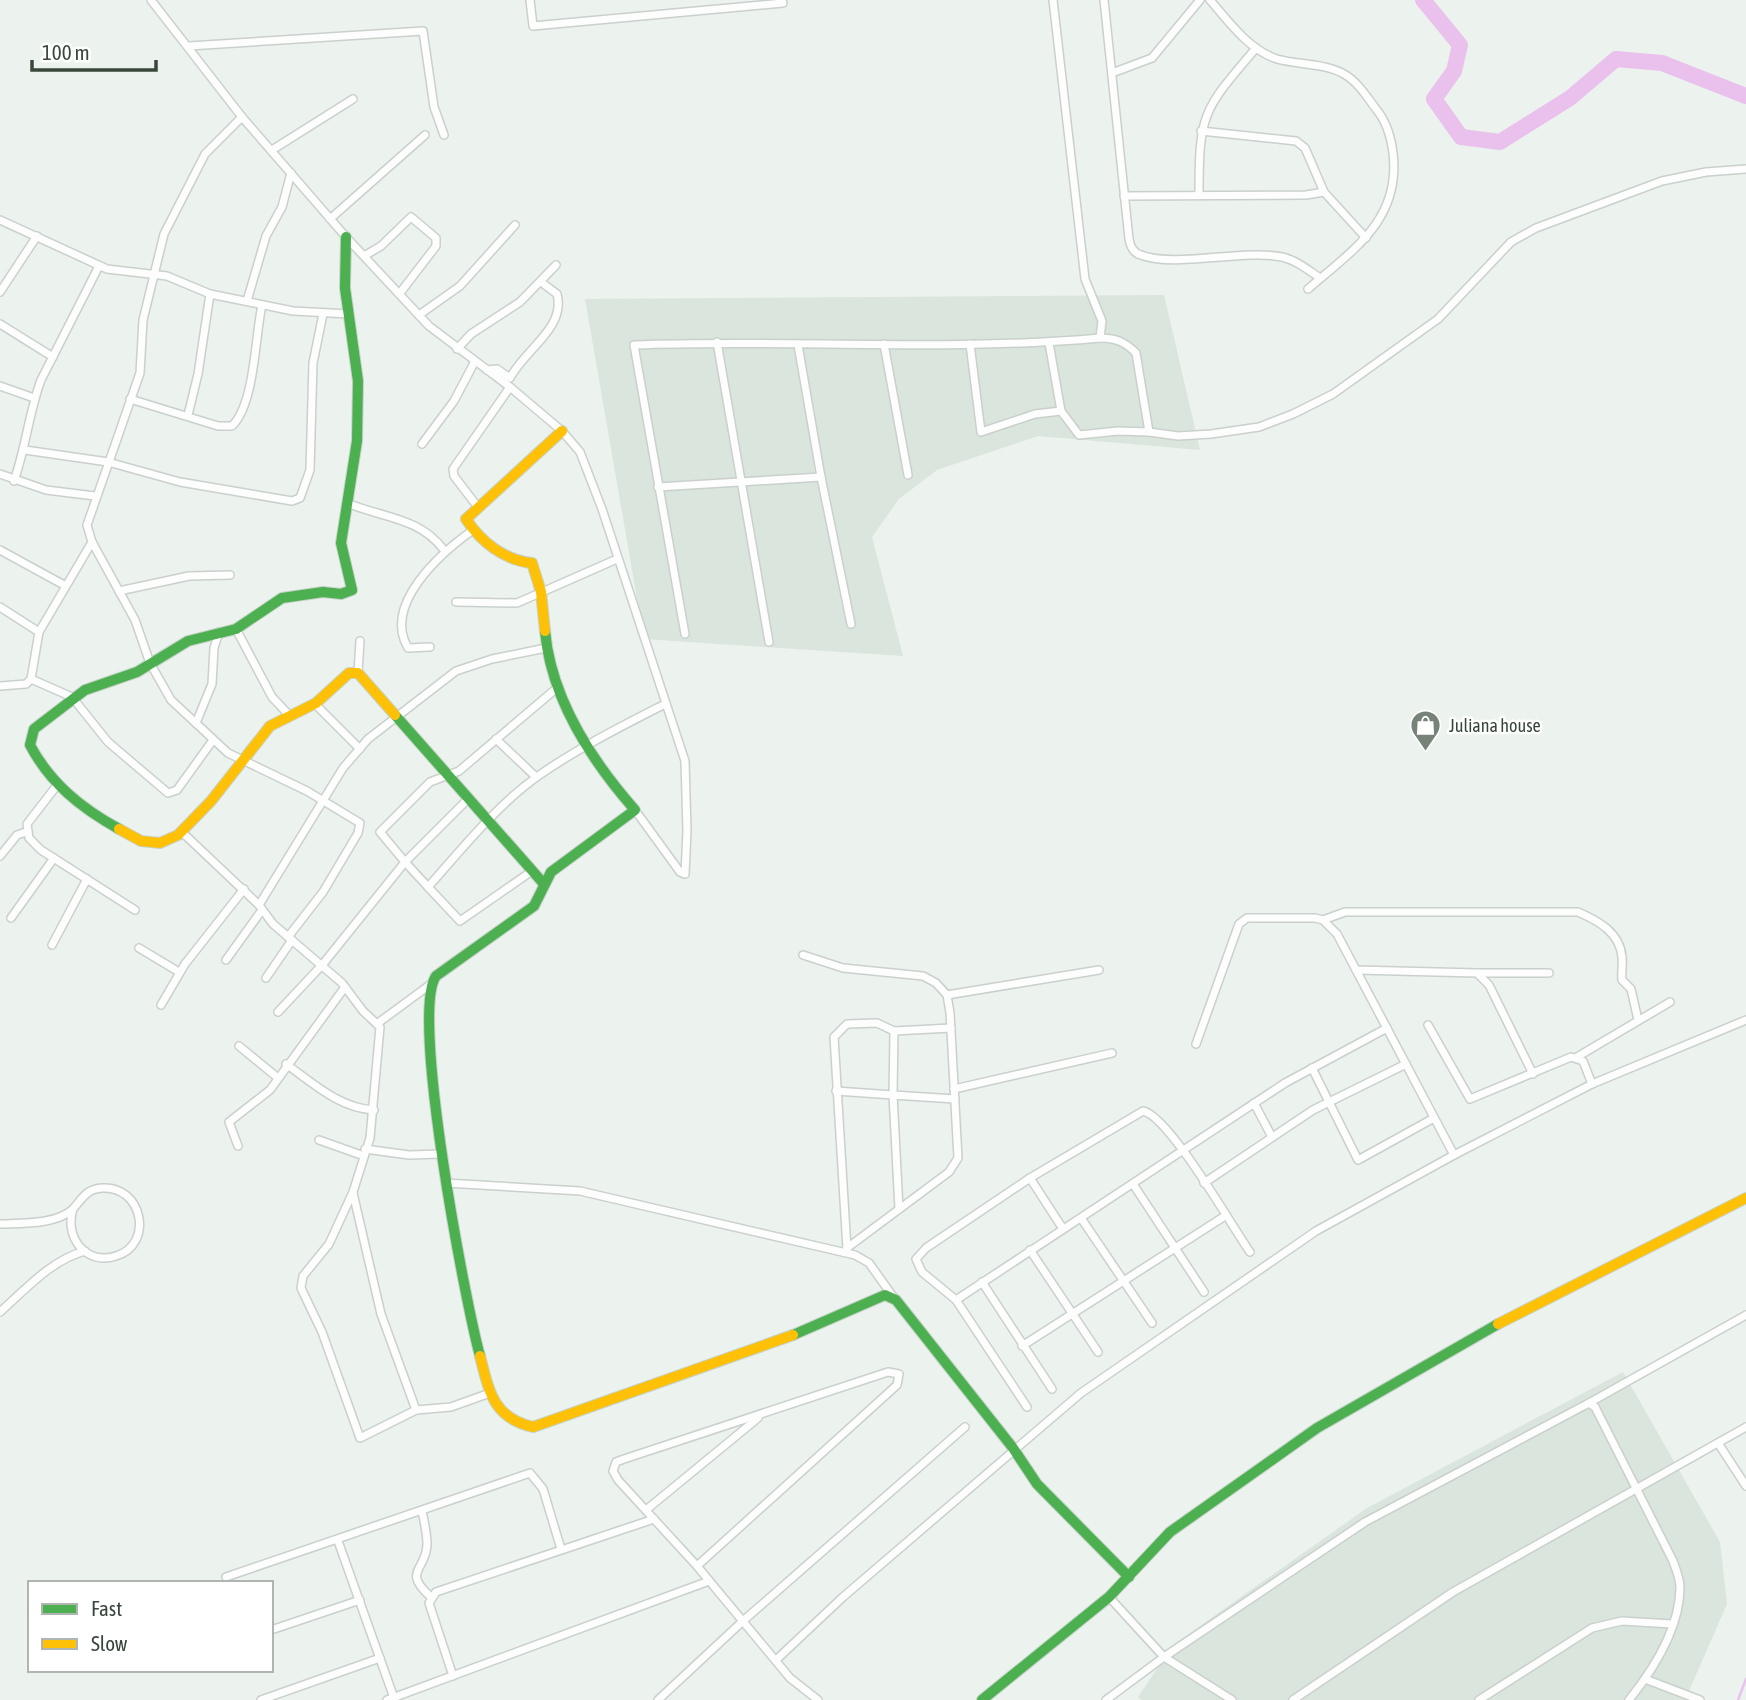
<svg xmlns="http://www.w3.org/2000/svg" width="1746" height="1700" font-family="'Asap Condensed',sans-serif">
  <rect width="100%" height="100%" fill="#ecf2ed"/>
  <g fill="#dae5dd">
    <path d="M 1164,295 L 1200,450 L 1038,436 L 937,470 L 899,499 L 872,537 L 903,656 L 644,639 L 585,299 Z"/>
    <path d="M 1623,1372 L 1720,1542 L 1727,1604 L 1685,1700 L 1141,1700 L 1138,1697 L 1173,1645 L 1367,1508 Z"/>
  </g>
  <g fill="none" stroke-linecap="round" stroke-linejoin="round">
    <path stroke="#eac0ec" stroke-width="2.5" d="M 1738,1700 L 1746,1679"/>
    <path stroke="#eac0ec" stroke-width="16" d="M 1423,0 L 1460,45 L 1454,71 L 1434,99 L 1461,137 L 1500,142 L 1570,98 L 1616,59 L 1662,63 L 1746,96"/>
    <defs>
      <g id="street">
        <path d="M 151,0 L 242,117 L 346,237 L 429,326 L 510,387 L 562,431 L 580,452 L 602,509 L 685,761 L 687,831 L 685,874 L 680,872 L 635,810"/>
        <path d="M 530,0 L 533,26 L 783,3"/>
        <path d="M 1053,0 L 1085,279 L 1102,321 L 1100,338 C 1116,338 1125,342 1136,353 L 1149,432 L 1178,436 L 1211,434 L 1259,427 L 1293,414 L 1333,394 L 1438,319 L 1511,242 L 1536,228 L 1662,181 L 1706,172 L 1746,169"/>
        <path d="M 1104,0 L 1129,239 C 1130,245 1133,253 1141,255 C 1174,268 1244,249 1282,257 C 1296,260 1308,270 1320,278"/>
        <path d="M 1210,0 C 1228,21 1249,50 1277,59 C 1298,65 1324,63 1344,74 C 1358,82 1367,97 1376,109 C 1387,122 1391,137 1393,153 C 1401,220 1353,250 1308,289"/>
        <path d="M 189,46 L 423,31 L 434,107 L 444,135"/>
        <path d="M 1112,73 L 1152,58 L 1200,0"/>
        <path d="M 242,117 L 205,154 L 164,234 L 143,320 L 140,373 L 87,525 L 92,542 L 135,620 L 150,663 L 171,700 L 228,753 L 307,791 L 360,823 L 358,833 L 323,892 L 288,937"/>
        <path d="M 1201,131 L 1296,141 L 1305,148 L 1324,192 L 1366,238"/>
        <path d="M 272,150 L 353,99"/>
        <path d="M 1199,195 C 1199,113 1203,110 1256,48"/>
        <path d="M 1124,196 L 1306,195 L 1324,192"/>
        <path d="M 330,219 L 425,135"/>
        <path d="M 0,220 L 107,269 L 167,276 L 210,294 L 293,311 L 349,314"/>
        <path d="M 364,256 L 381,246 L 411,217 L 436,238 L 436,246 L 400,293"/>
        <path d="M 0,292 L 37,236"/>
        <path d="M 247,301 L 266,236 L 282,207 L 291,173"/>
        <path d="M 419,315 L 460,286 L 515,225"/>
        <path d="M 0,324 L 53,357"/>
        <path d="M 717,342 L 769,642"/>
        <path d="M 1049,343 L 1061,411"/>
        <path d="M 884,344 L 908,475"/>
        <path d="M 970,344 L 981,432 L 1035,414 L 1061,411 L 1079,435 L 1118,431 L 1149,432"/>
        <path d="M 798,345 L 821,477 L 851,624"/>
        <path d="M 457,349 L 471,334 L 520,302 L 556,265"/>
        <path d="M 487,370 L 497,369 L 510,378 C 525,349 566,328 557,294 L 541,282"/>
        <path d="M 0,386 L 34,398"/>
        <path d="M 130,399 L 218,426 L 232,426 C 255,404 255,336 262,305"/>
        <path d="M 188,415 L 198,374 L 210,294"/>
        <path d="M 422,444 L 454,401 L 474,363"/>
        <path d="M 25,450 L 108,462 L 180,482 L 292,501 L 300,498 L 310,470 L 313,363 L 323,314"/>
        <path d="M 0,474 L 46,490 L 95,496"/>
        <path d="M 14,481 C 26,447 29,412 41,380 L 99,266"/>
        <path d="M 658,487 L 821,477"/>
        <path d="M 347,503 C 383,518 419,517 444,550"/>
        <path d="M 477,506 L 454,476 L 453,469 L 510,387"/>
        <path d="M 0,550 L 64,585"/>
        <path d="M 119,591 L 189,576 L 230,575"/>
        <path d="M 456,602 L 517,603 L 617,559"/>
        <path d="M 0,607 L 39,632"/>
        <path d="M 236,629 L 272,697 L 288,714"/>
        <path d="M 685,634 L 634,345 C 789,339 945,352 1100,338"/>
        <path d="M 430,647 L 408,648 C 382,604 442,552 473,530"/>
        <path d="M 358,673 L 360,641"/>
        <path d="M 31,679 L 72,697 L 108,742 L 168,793 L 177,790 L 213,740"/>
        <path d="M 0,686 L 26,684 L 31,679 L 39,632 L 92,542"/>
        <path d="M 315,704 L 360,749"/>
        <path d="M 196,723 L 212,684 L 214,648 L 219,632"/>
        <path d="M 496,739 L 536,777"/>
        <path d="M 58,784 L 27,824 L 29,838 L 41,850 L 135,910"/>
        <path d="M 468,799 L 405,862 L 428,887 C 462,849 496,806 538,776 C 578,748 622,726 665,704"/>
        <path d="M 184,834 L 259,905 L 273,924 L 342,983 L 363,1011 L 380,1027 L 370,1138 L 353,1192 L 329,1244 L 303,1276 L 301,1288 L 322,1332 L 360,1438 L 416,1410 L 451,1407 L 490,1393"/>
        <path d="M 0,856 L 17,835 L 26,832"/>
        <path d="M 428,887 L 460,921 L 532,871"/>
        <path d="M 259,905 L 343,768 L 368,739 L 456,671 L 492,659 L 546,648"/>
        <path d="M 11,918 L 54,858"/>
        <path d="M 1323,920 L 1345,912 L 1578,912 C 1599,921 1620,933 1622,957 C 1623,965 1621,972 1622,980 L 1631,989 L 1638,1020"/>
        <path d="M 52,945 L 87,879"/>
        <path d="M 139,948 L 179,972"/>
        <path d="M 803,955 L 843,968 L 923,976 L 936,983 L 947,995 L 950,1013 L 958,1158 L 949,1172 L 847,1248"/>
        <path d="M 226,960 L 262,910"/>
        <path d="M 1356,970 L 1477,973 L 1489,985 L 1533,1074"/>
        <path d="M 1478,973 L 1549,973"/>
        <path d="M 266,978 L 292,940"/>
        <path d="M 947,995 L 1099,970"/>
        <path d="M 161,1005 L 185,964 L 244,889"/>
        <path d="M 278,1012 L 323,964 L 405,862 L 380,832 L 430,782 L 459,771 L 558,687"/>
        <path d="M 378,1023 L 431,984"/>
        <path d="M 1428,1025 L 1470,1099 L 1571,1057 L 1583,1061 L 1592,1084"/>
        <path d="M 1196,1044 L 1239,924 L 1247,918 L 1315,918 L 1323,920 L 1337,934 L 1454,1155 L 1592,1084 L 1746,1020"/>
        <path d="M 239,1046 L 278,1078"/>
        <path d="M 1577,1057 L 1670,1002"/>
        <path d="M 286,1064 C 313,1083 339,1108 374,1110"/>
        <path d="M 1312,1068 L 1358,1160 L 1434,1118"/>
        <path d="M 954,1089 L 1112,1053"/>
        <path d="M 836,1091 L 893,1095 L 894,1031"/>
        <path d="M 1254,1103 L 1272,1137"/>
        <path d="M 319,1140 L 364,1156"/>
        <path d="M 238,1146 L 229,1122 L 270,1090 L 345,987"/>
        <path d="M 365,1149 L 409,1155 L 441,1154"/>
        <path d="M 1030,1178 L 1063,1229"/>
        <path d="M 446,1183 L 580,1191 L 855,1255 L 869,1263 L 894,1298"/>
        <path d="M 1204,1183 L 1313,1110 L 1406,1064"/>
        <path d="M 1133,1184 L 1204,1292"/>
        <path d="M 353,1193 L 381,1314 L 416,1410"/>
        <path d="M 899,1209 L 893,1095 L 955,1099"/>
        <path d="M 1081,1218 L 1152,1323"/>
        <path d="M 0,1224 C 21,1223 56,1225 73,1209 C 82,1199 86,1189 102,1188 C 142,1185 155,1244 116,1256 C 86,1266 64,1237 73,1209"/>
        <path d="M 847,1249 L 834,1037 L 847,1024 L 877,1023 L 894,1031 L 951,1028"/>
        <path d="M 1030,1250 L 1098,1352"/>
        <path d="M 982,1282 L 1052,1389"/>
        <path d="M 956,1300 L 922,1272 L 916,1259 L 926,1248 L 1030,1178 L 1143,1111 C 1169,1116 1231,1225 1250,1252"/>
        <path d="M 0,1312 C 25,1290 51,1260 85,1251"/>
        <path d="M 1022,1346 L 1225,1216"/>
        <path d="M 1589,1403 L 1595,1407 L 1673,1561 C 1676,1569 1680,1579 1680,1587 C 1680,1628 1653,1670 1629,1700"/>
        <path d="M 1027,1407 L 956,1300 L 1285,1083 L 1387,1028"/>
        <path d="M 1718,1443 L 1746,1486"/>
        <path d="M 646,1510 L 758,1418"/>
        <path d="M 422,1511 C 424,1521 427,1533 427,1544 C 427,1570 401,1571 431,1597"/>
        <path d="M 338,1541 L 394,1698"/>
        <path d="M 697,1566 L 897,1385 L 899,1374 L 888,1372 L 624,1459 L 616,1462 L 613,1471 L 618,1480 L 697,1566 L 790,1678 L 818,1700"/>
        <path d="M 226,1577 L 530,1473 L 543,1489 L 561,1549"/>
        <path d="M 1109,1597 L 1164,1657 L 1232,1700"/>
        <path d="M 271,1630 L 360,1600"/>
        <path d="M 776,1660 L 843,1597 L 1081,1393 L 1316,1231 L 1454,1155"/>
        <path d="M 453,1676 L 429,1603 L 436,1592 L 654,1519"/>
        <path d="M 1645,1679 L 1700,1700"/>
        <path d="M 261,1700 L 380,1658"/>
        <path d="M 387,1700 L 709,1581"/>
        <path d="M 658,1700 L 744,1620 L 965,1427"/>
        <path d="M 1106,1700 L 1164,1657 L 1365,1522 L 1589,1403 L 1746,1315"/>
        <path d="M 1293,1700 L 1453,1592 L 1746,1427"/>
        <path d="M 1479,1700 L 1592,1628 L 1622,1621 L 1672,1624"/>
      </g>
      <g id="fast">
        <path d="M 395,715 L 544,884"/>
        <path d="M 119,829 C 81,808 50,783 30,745 L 34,729 L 85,690 L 137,672 L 188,641 L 236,629 L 282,598 L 323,592 L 341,594 L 352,590 L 341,543 L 357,441 L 358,381 L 345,288 L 346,237"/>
        <path d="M 793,1335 L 885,1295 L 896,1300 L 1013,1448 L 1037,1484 L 1129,1577"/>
        <path d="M 480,1356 C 465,1301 410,1013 436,976 L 534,906 L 551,872 L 635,810 C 591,760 551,698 545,631"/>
        <path d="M 982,1700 L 1109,1597 L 1170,1532 L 1317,1428 L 1498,1324"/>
      </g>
      <g id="slow">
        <path d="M 545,631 L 541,592 L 532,563 C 504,560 481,542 466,519 L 562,431"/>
        <path d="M 119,829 L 141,841 L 160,843 L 178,835 L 211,801 L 270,726 L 316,703 L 349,673 L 358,673 L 395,715"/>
        <path d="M 1498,1324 L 1746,1198"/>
        <path d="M 480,1356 C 489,1391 493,1418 533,1427 L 793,1335"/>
      </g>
    </defs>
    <use href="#street" stroke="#cad0cb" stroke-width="10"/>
    <use href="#fast" stroke="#c4d2c8" stroke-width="12"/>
    <use href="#slow" stroke="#c4d2c8" stroke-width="12"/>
    <use href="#street" stroke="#fcfdfc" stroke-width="7"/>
    <use href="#fast" stroke="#4caf50" stroke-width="10"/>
    <use href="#slow" stroke="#ffc107" stroke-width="10"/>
  </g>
  <defs>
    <symbol id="shop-pin" viewBox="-11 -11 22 30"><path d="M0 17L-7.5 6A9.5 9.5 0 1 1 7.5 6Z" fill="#778379" stroke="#fff"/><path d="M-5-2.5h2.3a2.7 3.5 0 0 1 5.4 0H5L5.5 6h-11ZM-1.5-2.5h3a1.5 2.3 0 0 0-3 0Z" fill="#fff"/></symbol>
  </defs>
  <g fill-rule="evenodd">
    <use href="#shop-pin" x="1408" y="708" width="35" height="47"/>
  </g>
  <g text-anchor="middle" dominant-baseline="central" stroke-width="5" stroke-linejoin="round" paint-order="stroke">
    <g font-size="18" fill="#38473b" stroke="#fff" text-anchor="start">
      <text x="1449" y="725">Juliana house</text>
    </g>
  </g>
  <rect x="28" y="1581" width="245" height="91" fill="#ffffff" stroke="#afb5b1" stroke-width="2"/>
  <rect x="42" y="1604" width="35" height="10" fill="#4caf50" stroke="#afb5b1" stroke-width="2"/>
  <text x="91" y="1616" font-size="21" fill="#38473b">Fast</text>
  <rect x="42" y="1639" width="35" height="10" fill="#ffc107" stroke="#afb5b1" stroke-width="2"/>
  <text x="91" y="1651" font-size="21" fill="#38473b">Slow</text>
  <path d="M32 60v10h124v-10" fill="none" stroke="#38473b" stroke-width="3.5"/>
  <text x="42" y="60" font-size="21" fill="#38473b" stroke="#ffffff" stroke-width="5" paint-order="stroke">100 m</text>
</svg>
